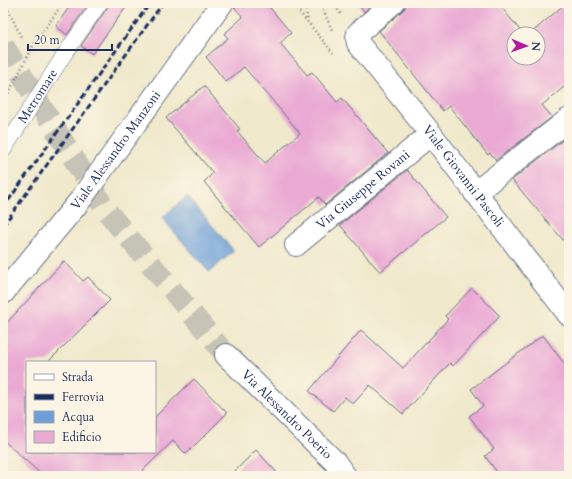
<svg xmlns="http://www.w3.org/2000/svg" width="572" height="479" font-family="Cardo,serif">
  <rect width="100%" height="100%" fill="#fcf5e5"/>
  <filter id="ink" filterUnits="userSpaceOnUse"><feTurbulence type="fractalNoise" baseFrequency=".025" numOctaves="2"/><feDisplacementMap in="SourceGraphic" scale="8" xChannelSelector="R" yChannelSelector="G"/><feConvolveMatrix kernelMatrix="1 2 1 2 8 2 1 2 1" color-interpolation-filters="sRGB"/></filter>
  <filter id="wash" filterUnits="userSpaceOnUse"><feTurbulence type="fractalNoise" baseFrequency=".012" numOctaves="4" result="noise"/><feDisplacementMap in="SourceGraphic" scale="16" xChannelSelector="R" yChannelSelector="G"/><feGaussianBlur stdDeviation="0.9" result="paint"/><feColorMatrix in="noise" values="0 0 0 0 0 0 0 0 0 0 0 0 0 0 0 0 0 1.4 0 .05"/><feComposite in="paint" operator="in"/></filter>
  <g filter="url(#wash)">
    <rect width="100%" height="100%" fill="#f0e9cc"/>
    <path fill="#6da0d8" stroke="#44689b" d="M 187,196 L 234,251 L 209,272 L 162,218 Z"/>
    <g id="blocks">
      <g fill="#eaaad4">
        <path d="M 72,3 L 89,3 L 67,35 L 56,26 Z"/>
        <path d="M 109,3 L 129,3 L 92,54 L 81,46 L 107,8 Z"/>
        <path d="M 234,3 L 266,3 L 291,33 L 280,43 L 307,75 L 312,72 L 337,102 L 342,98 L 388,153 L 325,205 L 319,197 L 259,247 L 204,182 L 213,173 L 166,118 L 204,86 L 240,129 L 237,131 L 265,163 L 300,133 L 244,67 L 226,82 L 206,57 L 228,38 L 224,34 L 243,17 L 234,7 Z"/>
        <path d="M 357,3 L 374,3 L 364,12 Z"/>
        <path d="M 405,3 L 498,3 L 523,34 L 514,34 L 514,58 L 538,58 L 538,34 L 530,34 L 566,3 L 569,3 L 569,83 L 542,105 L 552,117 L 496,160 L 490,153 L 488,155 L 449,106 L 443,111 L 379,31 L 401,12 L 405,8 Z"/>
        <path d="M 568,136 L 569,137 L 569,247 L 512,180 Z"/>
        <path d="M 407,170 L 446,217 L 380,272 L 340,225 Z"/>
        <path d="M 64,261 L 83,281 L 88,277 L 110,300 L 48,362 L 27,362 L 27,452 L 155,452 L 155,417 L 194,379 L 227,413 L 186,454 L 173,441 L 137,476 L 43,476 L 3,440 L 3,327 Z"/>
        <path d="M 472,288 L 500,316 L 453,366 L 450,363 L 403,414 L 370,385 L 353,404 L 345,397 L 333,411 L 309,391 L 361,330 L 403,368 L 448,319 L 445,316 Z"/>
        <path d="M 543,335 L 569,370 L 569,476 L 500,476 L 485,456 L 494,449 L 469,416 L 483,406 L 471,389 Z"/>
        <path d="M 256,450 L 280,476 L 230,476 Z"/>
      </g>
    </g>
  </g>
  <g filter="url(#ink)">
    <use href="#blocks" fill-opacity="0" stroke="#667084" stroke-width="1"/>
    <g fill="none" stroke-linecap="round" stroke-linejoin="round">
      <path stroke="#c5c4b6" stroke-width="22" stroke-dasharray="22 11" stroke-linecap="butt" d="M 3,45 L 105,209 L 226,355"/>
      <defs>
        <g id="service">
          <path id="s1" d="M 3,151 L 64,55 L 100,3"/>
        </g>
        <g id="minor">
          <path id="s2" d="M 393,3 L 358,33 L 357,38 L 358,43 L 431,134 L 569,315"/>
          <path d="M 475,193 L 569,119"/>
          <path id="s3" d="M 296,245 L 431,134"/>
          <path id="s4" d="M 3,293 L 78,203 L 222,3"/>
        </g>
        <g id="tertiary">
          <path id="s5" d="M 226,355 L 335,462 L 345,476"/>
        </g>
      </defs>
      <use href="#service" stroke="#667084" stroke-width="16"/>
      <use href="#minor" stroke="#667084" stroke-width="24"/>
      <use href="#tertiary" stroke="#667084" stroke-width="24"/>
      <g stroke="#667084" stroke-width="2.5" stroke-dasharray="1 3" stroke-linecap="butt">
        <path d="M 5,3 L 22,39"/>
        <path d="M 292,3 L 333,53"/>
        <path d="M 303,3 L 305,5 L 308,22"/>
        <path d="M 320,3 L 332,30"/>
        <path d="M 333,3 L 341,14"/>
        <path d="M 3,104 L 34,44 L 63,3"/>
      </g>
      <use href="#service" stroke="#fff" stroke-width="15"/>
      <use href="#minor" stroke="#fff" stroke-width="22"/>
      <use href="#tertiary" stroke="#fff" stroke-width="22"/>
      <g stroke="#1b2f5e" stroke-width="3" stroke-dasharray="6 3" stroke-linecap="butt">
        <path d="M 3,208 L 150,3"/>
        <path d="M 3,226 L 163,3"/>
      </g>
    </g>
  </g>
  <g text-anchor="middle" dominant-baseline="central" stroke-width="3" stroke-linejoin="round" paint-order="stroke">
    <g font-size="13" fill="#1b2f5e" stroke="#fcf5e5">
      <text stroke="none"><textPath href="#s1" startOffset="65">Metromare</textPath></text>
      <text stroke="none"><textPath href="#s4" startOffset="182">Viale Alessandro Manzoni</textPath></text>
      <text stroke="none"><textPath href="#s2" startOffset="226">Viale Giovanni Pascoli</textPath></text>
      <text stroke="none"><textPath href="#s3" startOffset="87">Via Giuseppe Rovani</textPath></text>
      <text stroke="none"><textPath href="#s5" startOffset="85">Via Alessandro Poerio</textPath></text>
    </g>
  </g>
  <rect width="572" height="479" fill="none" stroke="#fcf5e5" stroke-width="16"/>
  <rect x="26" y="361" width="130" height="92" fill="#fcf5e5" stroke="#a2a6af"/>
  <rect x="34" y="374" width="20" height="6" fill="#ffffff" stroke="#a2a6af"/>
  <text x="62" y="381" font-size="12" fill="#1b2f5e">Strada</text>
  <rect x="34" y="394" width="20" height="6" fill="#1b2f5e" stroke="#a2a6af"/>
  <text x="62" y="401" font-size="12" fill="#1b2f5e">Ferrovia</text>
  <rect x="34" y="411" width="20" height="12" fill="#6da0d8" stroke="#a2a6af"/>
  <text x="62" y="421" font-size="12" fill="#1b2f5e">Acqua</text>
  <rect x="34" y="431" width="20" height="12" fill="#eaaad4" stroke="#a2a6af"/>
  <text x="62" y="441" font-size="12" fill="#1b2f5e">Edificio</text>
  <g transform="translate(526 46) rotate(92)"><circle r="19" fill="#fcf5e5" stroke="#a2a6af"/>
  <path d="M0-3L7 15L0 10L-7 15Z" fill="#b5179e"/>
  <text y="-6" font-size="11" font-weight="bold" text-anchor="middle" fill="#1b2f5e">N</text>
  </g>
  <path d="M28 44v6h84v-6" fill="none" stroke="#1b2f5e" stroke-width="2"/>
  <text x="34" y="44" font-size="12" fill="#1b2f5e" stroke="#fcf5e5" stroke-width="3" paint-order="stroke">20 m</text>
</svg>
